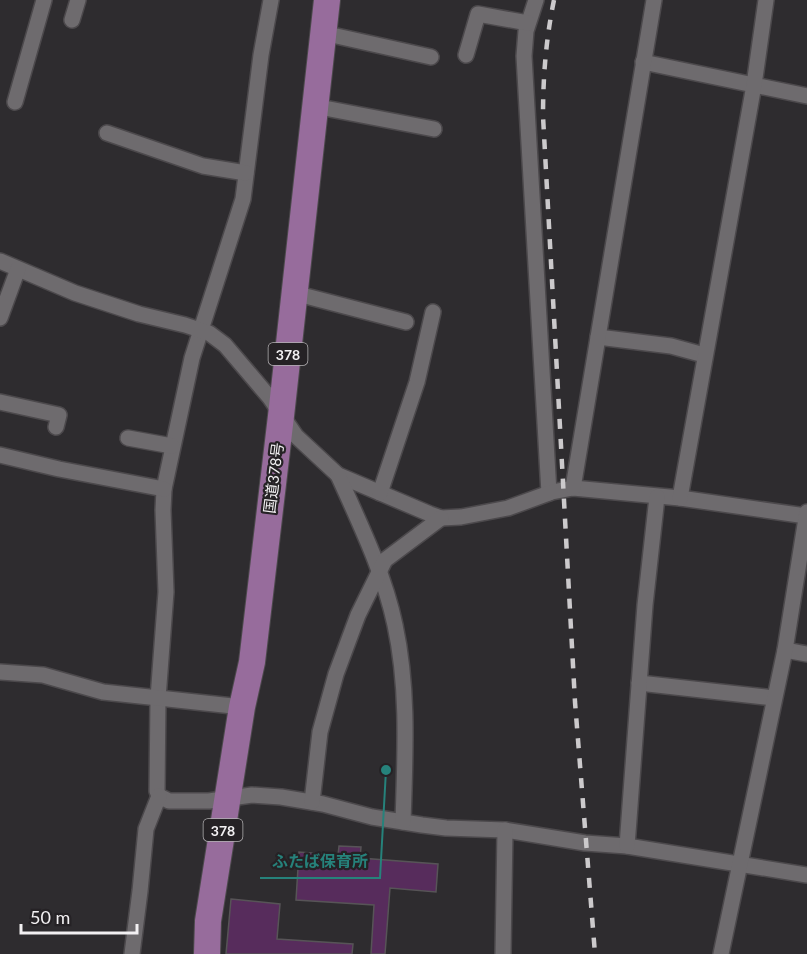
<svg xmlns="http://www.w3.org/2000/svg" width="807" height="954" font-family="Lato,'Noto Sans JP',sans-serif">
  <rect width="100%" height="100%" fill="#2e2c2f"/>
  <g fill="#572c5c" stroke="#575457" stroke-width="1.5">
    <path d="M 339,846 L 361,847 L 360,858 L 438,864 L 436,892 L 390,888 L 385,954 L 371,954 L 374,905 L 296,900 L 299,852 L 338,855 Z"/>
    <path d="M 231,899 L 280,904 L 277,939 L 353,944 L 352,954 L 226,954 Z"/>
  </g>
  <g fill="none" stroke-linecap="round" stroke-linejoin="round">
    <defs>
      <g id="minor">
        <path d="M 271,0 L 261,55 L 243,199 L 192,358 L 164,489 L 163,510 L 166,592 L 158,698 L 157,791 L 159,796 L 169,801 L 209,801 L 252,795 L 281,797 L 323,804 L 372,817 L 422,825 L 446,828 L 505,830 L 585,843 L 627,846 L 807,875"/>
        <path d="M 536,0 L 526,31 L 524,56 L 549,493"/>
        <path d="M 72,20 L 78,0"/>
        <path d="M 323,33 L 431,57"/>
        <path d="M 466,55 L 478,14 L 528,23"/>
        <path d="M 643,62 L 807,96"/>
        <path d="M 15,102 L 44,0"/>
        <path d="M 314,106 L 434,129"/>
        <path d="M 107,133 L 203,166 L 246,173"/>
        <path d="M 0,261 L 75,293 L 139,314 L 185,325 L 209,333 L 225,345 L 270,398 L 296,436 L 338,475 L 430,514 L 441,518 L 461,517 L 508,508 L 552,492 L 573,488 L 680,498 L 806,516"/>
        <path d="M 294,293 L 406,322"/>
        <path d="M 0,318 L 18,269"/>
        <path d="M 598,337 L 671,346 L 704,355"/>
        <path d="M 0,402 L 59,415 L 56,427"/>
        <path d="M 128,438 L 172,446"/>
        <path d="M 0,455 L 59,469 L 164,489"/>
        <path d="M 338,475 C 360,524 384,573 395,625 C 409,690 405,756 403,822"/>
        <path d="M 573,488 L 654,0"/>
        <path d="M 380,493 L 417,382 L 433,312"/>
        <path d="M 680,498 L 754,85 L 766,0"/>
        <path d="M 785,650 L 807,654"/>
        <path d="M 0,672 L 43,675 L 103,692 L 242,707"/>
        <path d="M 639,683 L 774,698"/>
        <path d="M 312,802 L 320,732 L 336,674 L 358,615 L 385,560 L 441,518"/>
        <path d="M 627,846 L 645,605 L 657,497"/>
        <path d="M 132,954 L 140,891 L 146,829 L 159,796"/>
        <path d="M 503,954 L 505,830"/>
        <path d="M 721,954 L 785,650 L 807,512"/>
      </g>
      <path id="trunk" d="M 207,954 L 208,921 L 242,707 L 252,662 L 281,416 L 327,0"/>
    </defs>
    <use href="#minor" stroke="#4c494c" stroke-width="18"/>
    <use href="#trunk" stroke="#4c494c" stroke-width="28"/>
    <use href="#minor" stroke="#6e6b6e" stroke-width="15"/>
    <use href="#trunk" stroke="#976c9c" stroke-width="26"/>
    <path stroke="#cccacc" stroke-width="4.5" stroke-dasharray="10 10" stroke-linecap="butt" d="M 554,0 C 546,39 543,76 543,116 L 575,702 L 595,954"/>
  </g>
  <g text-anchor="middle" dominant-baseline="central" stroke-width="4.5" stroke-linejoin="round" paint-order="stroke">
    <g fill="#252225" stroke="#b4b2b4" stroke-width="1.5">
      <rect x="268.5" y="343" width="39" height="22" rx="4.5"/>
      <rect x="203.5" y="819" width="39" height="22" rx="4.5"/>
    </g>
    <g font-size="14" font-weight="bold" fill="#f2f0f2">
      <text x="288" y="354">378</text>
      <text x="223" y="830">378</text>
    </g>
    <g font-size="15" fill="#f2f0f2" stroke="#252225">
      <text transform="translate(273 478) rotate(-83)">国道378号</text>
    </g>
  </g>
  <path fill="none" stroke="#26827b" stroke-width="2" d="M386 770L380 878H260"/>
  <circle fill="#26827b" stroke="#252225" stroke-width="2" cx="386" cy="770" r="6"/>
  <g font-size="16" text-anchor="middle" font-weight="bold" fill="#26827b" stroke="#252225" stroke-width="4.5" stroke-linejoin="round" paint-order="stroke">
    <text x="320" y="867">ふたば保育所</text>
  </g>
  <path d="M21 924v9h116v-9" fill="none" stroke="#f2f0f2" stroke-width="3"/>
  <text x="30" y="924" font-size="18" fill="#f2f0f2" stroke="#252225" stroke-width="4.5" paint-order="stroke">50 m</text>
</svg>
